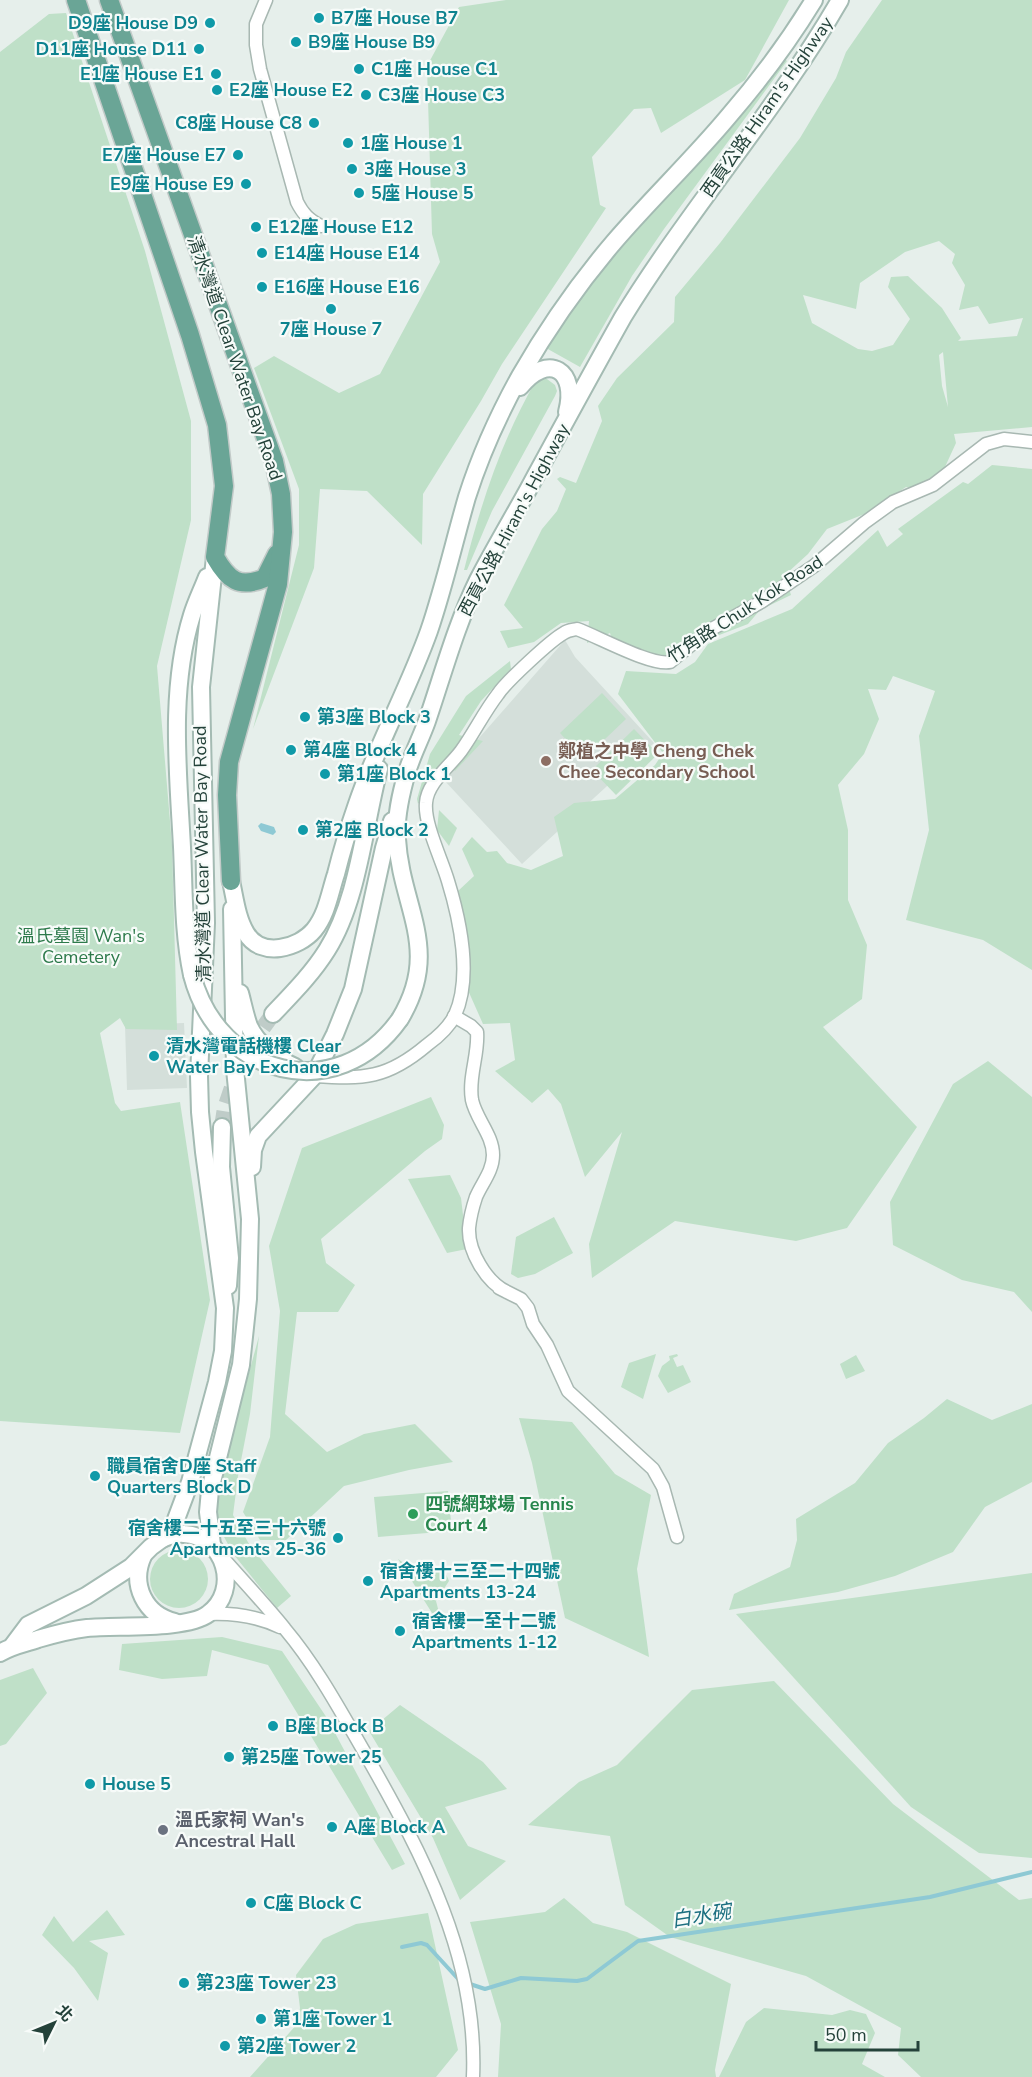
<svg xmlns="http://www.w3.org/2000/svg" width="1032" height="2077" font-family="'Nunito Sans','Noto Sans TC',sans-serif">
  <rect width="100%" height="100%" fill="#e6efeb"/>
  <g fill="#d4dfda">
    <path d="M 565,640 L 575,657 L 654,743 L 522,864 L 443,779 Z"/>
    <path d="M 184,1023 L 187,1088 L 127,1090 L 125,1025 Z"/>
  </g>
  <g fill="#bfe0c8" fill-rule="evenodd">
    <path d="M 506,0 L 789,0 L 745,80 L 661,133 L 651,108 L 634,109 L 592,157 L 600,205 L 606,208 L 502,364 L 481,401 L 423,494 L 422,545 L 367,491 L 320,489 L 314,568 L 253,729 L 299,545 L 299,489 L 254,368 L 274,356 L 339,393 L 380,374 L 440,262 L 432,234 L 427,66 L 459,7 Z"/>
    <path d="M 882,0 L 1032,0 L 1032,427 L 954,434 L 956,443 L 933,493 L 906,487 L 867,513 L 827,529 L 808,554 L 785,575 L 791,595 L 760,610 L 748,624 L 714,637 L 709,634 L 648,666 L 616,652 L 610,633 L 587,643 L 589,621 L 561,623 L 534,642 L 508,648 L 500,631 L 523,628 L 504,605 L 542,529 L 557,511 L 566,489 L 557,479 L 560,477 L 576,483 L 602,421 L 598,406 L 617,378 L 674,322 L 675,297 L 720,243 L 800,138 L 836,78 L 846,52 ZM 939,241 L 955,254 L 952,263 L 965,285 L 959,310 L 978,306 L 989,324 L 1023,318 L 1017,336 L 958,341 L 961,338 L 942,308 L 908,276 L 891,277 L 888,287 L 910,319 L 893,345 L 872,351 L 858,349 L 812,323 L 803,295 L 856,309 L 860,283 L 905,252 ZM 943,352 L 948,407 L 942,386 L 939,355 Z"/>
    <path d="M 66,13 L 145,251 L 191,421 L 191,520 L 157,666 L 172,845 L 177,1030 L 126,1029 L 120,1018 L 100,1033 L 115,1103 L 121,1111 L 180,1102 L 210,1300 L 180,1433 L 0,1421 L 0,52 L 49,14 Z"/>
    <path d="M 785,59 L 787,61 L 664,229 L 632,276 L 580,367 L 546,348 L 592,281 L 620,246 L 699,162 L 748,106 Z"/>
    <path d="M 540,379 L 547,379 L 555,385 L 557,391 L 555,396 L 492,511 L 467,570 L 464,570 C 481,503 501,442 535,382 Z"/>
    <path d="M 992,465 L 1032,469 L 1032,970 L 983,940 L 906,920 L 929,830 L 919,736 L 935,691 L 893,676 L 886,690 L 868,689 L 879,719 L 864,754 L 838,785 L 848,830 L 848,900 L 867,945 L 862,999 L 823,1027 L 917,1127 L 847,1228 L 796,1241 L 675,1221 L 592,1278 L 589,1244 L 622,1132 L 585,1177 L 561,1104 L 548,1089 L 532,1103 L 495,1071 L 515,1060 L 510,1023 L 483,1024 L 467,988 L 469,958 L 458,891 L 474,876 L 462,849 L 472,837 L 487,852 L 497,851 L 507,863 L 531,870 L 563,856 L 554,817 L 574,803 L 615,799 L 655,765 L 663,753 L 618,694 L 626,671 L 676,674 L 695,662 L 708,644 L 792,609 L 878,530 L 887,547 L 903,534 L 898,529 L 963,482 L 968,484 Z"/>
    <path d="M 510,661 L 511,669 L 481,701 L 459,735 L 483,741 L 455,771 L 447,761 L 428,785 L 418,804 L 417,799 L 430,754 L 466,696 Z"/>
    <path d="M 602,693 L 626,719 L 584,759 L 560,733 Z"/>
    <path d="M 634,729 L 658,754 L 616,795 L 592,770 Z"/>
    <path d="M 439,810 L 457,828 L 449,846 L 437,830 Z"/>
    <path d="M 988,1061 L 1032,1097 L 1032,1312 L 1014,1292 L 962,1280 L 893,1245 L 890,1202 L 953,1084 Z"/>
    <path d="M 431,1097 L 444,1125 L 442,1139 L 425,1151 L 321,1239 L 326,1263 L 355,1285 L 338,1312 L 297,1312 L 285,1414 L 327,1452 L 364,1434 L 415,1424 L 453,1462 L 409,1470 L 344,1486 L 286,1540 L 260,1540 L 243,1512 L 270,1437 L 280,1311 L 269,1246 L 302,1148 Z"/>
    <path d="M 450,1175 L 461,1198 L 467,1249 L 447,1253 L 408,1179 Z"/>
    <path d="M 554,1217 L 573,1253 L 535,1274 L 518,1278 L 511,1274 L 516,1237 Z"/>
    <path d="M 259,1336 L 250,1414 L 238,1476 L 233,1515 L 249,1544 L 291,1596 L 277,1608 L 234,1555 L 218,1526 L 215,1499 Z"/>
    <path d="M 656,1354 L 643,1399 L 621,1387 L 629,1363 Z"/>
    <path d="M 677,1354 L 678,1356 L 673,1358 L 677,1367 L 683,1365 L 691,1382 L 668,1393 L 658,1376 L 662,1366 L 670,1360 L 669,1356 Z"/>
    <path d="M 856,1355 L 865,1371 L 846,1379 L 840,1364 Z"/>
    <path d="M 947,1399 L 992,1420 L 1032,1404 L 1032,1482 L 985,1507 L 953,1552 L 895,1576 L 838,1592 L 729,1610 L 734,1594 L 790,1567 L 797,1540 L 796,1519 L 855,1483 L 888,1443 L 924,1418 Z"/>
    <path d="M 519,1418 L 572,1422 L 615,1474 L 651,1495 L 637,1569 L 649,1657 L 565,1618 L 532,1463 Z"/>
    <path d="M 448,1491 L 452,1531 L 378,1537 L 374,1497 Z"/>
    <circle cx="179" cy="1579" r="29"/>
    <path d="M 398,1559 L 426,1579 L 443,1567 L 449,1581 L 436,1601 L 444,1632 Z"/>
    <path d="M 1032,1573 L 1032,1858 L 979,1853 L 911,1807 L 736,1614 Z"/>
    <path d="M 222,1637 L 282,1651 L 327,1718 L 405,1864 L 392,1870 L 268,1665 L 212,1650 L 207,1676 L 162,1679 L 119,1670 L 122,1644 Z"/>
    <path d="M 33,1668 L 47,1693 L 6,1744 L 0,1746 L 0,1680 Z"/>
    <path d="M 774,1681 L 893,1804 L 1019,1900 L 1032,1898 L 1032,2077 L 921,2077 L 898,2055 L 901,2028 L 806,1976 L 670,1937 L 625,1905 L 610,1836 L 528,1825 L 579,1782 L 617,1765 L 692,1690 Z"/>
    <path d="M 400,1705 L 483,1762 L 507,1789 L 445,1807 L 468,1846 L 506,1861 L 460,1900 L 433,1838 L 369,1731 Z"/>
    <path d="M 564,1898 L 593,1923 L 627,1932 L 731,1984 L 715,2070 L 716,2077 L 498,2077 L 501,2024 L 470,1922 L 545,1912 Z"/>
    <path d="M 107,1910 L 125,1935 L 89,1941 L 108,1953 L 98,2001 L 74,1968 L 42,1935 L 54,1916 L 73,1942 Z"/>
    <path d="M 428,1913 L 458,2050 L 436,2077 L 250,2077 L 298,2023 L 300,2008 L 296,1975 L 323,1939 L 356,1924 Z"/>
    <path d="M 764,2008 L 832,2015 L 850,2010 L 866,2014 L 875,2033 L 862,2064 L 885,2077 L 719,2077 L 746,2022 Z"/>
  </g>
  <path fill="#8ec9d4" d="M 261,823 L 274,827 L 276,832 L 273,835 L 261,831 L 258,826 Z"/>
  <g fill="none" stroke-linecap="round" stroke-linejoin="round">
    <g stroke="#8ec9d4" stroke-width="4">
      <path d="M 402,1947 L 421,1943 L 427,1945 L 460,1981"/>
      <path d="M 467,1983 L 485,1989 L 521,1978 L 577,1981 L 587,1979 L 638,1941 L 930,1897 L 1032,1872"/>
    </g>
    <g stroke="#bfccc8" stroke-width="16" stroke-dasharray="16 8" stroke-linecap="butt">
      <path d="M 249,1047 L 273,1014"/>
      <path d="M 222,1127 L 225,1108 L 237,1073"/>
    </g>
    <defs>
      <g id="minor">
        <path d="M 266,0 L 256,24 L 256,45 L 260,69 L 297,202 C 303,214 309,220 321,226"/>
        <path d="M 454,1016 L 471,1026 L 477,1032 C 479,1054 468,1077 472,1100 C 476,1119 493,1135 493,1155 C 493,1171 482,1183 476,1197 C 473,1206 470,1218 469,1228 C 468,1251 486,1282 507,1292 L 499,1288 L 521,1299 L 528,1308 L 533,1324 L 547,1345 L 568,1391 L 653,1469 L 663,1487 L 677,1537"/>
        <path d="M 314,1076 C 364,1079 387,1079 427,1045 C 438,1037 449,1027 455,1015 C 472,977 460,920 448,881 C 442,860 424,824 426,803 C 427,783 450,766 461,751 C 474,733 484,712 498,694 C 506,682 551,640 564,633 C 568,630 573,630 577,629 C 599,637 651,666 670,662 L 708,631 L 761,602 L 814,566 L 864,523 L 893,502 L 933,485 L 986,444 L 1004,439 L 1032,442"/>
        <path d="M 222,1557 C 243,1581 265,1604 285,1629 C 317,1667 341,1712 366,1755 C 423,1855 478,1958 473,2077"/>
        <path d="M 209,1614 C 234,1613 257,1616 280,1627"/>
      </g>
      <g id="secondary">
        <path d="M 520,387 C 549,351 578,371 567,412"/>
        <path d="M 231,881 C 235,899 237,918 246,933 C 261,959 299,948 314,930 C 327,914 330,892 336,874 C 342,850 349,827 357,804 C 377,745 408,690 429,631 C 444,587 454,542 467,497 C 480,456 499,414 520,376 C 547,329 579,283 614,242 C 651,199 692,160 728,117 C 760,80 789,41 814,0"/>
        <path d="M 192,975 C 183,933 184,890 182,847 C 178,771 169,689 192,615 C 196,602 202,590 207,577"/>
        <path d="M 240,993 C 243,1004 245,1015 249,1026 C 257,1044 277,1059 295,1067"/>
        <path d="M 273,1014 C 292,994 312,974 327,950 C 358,901 364,826 379,769"/>
        <path d="M 400,1019 C 442,949 401,908 397,839 C 395,817 401,793 407,772 C 412,755 421,738 427,721 C 443,674 456,625 478,580 C 494,549 512,519 529,488 C 560,431 591,374 623,317 C 690,208 776,111 840,0"/>
        <path d="M 222,1127 L 221,1167 L 230,1258 L 228,1286"/>
        <path d="M 252,1167 L 253,1150 L 258,1136 L 314,1076 L 335,1034 L 353,989 L 384,848 L 392,821"/>
        <path d="M 212,1545 L 208,1512 L 210,1490 L 241,1365 L 248,1299 L 250,1219 L 235,1069 L 232,909"/>
        <path d="M 143,1556 C 130,1585 145,1615 175,1622"/>
        <path d="M 13,1645 L 28,1625 L 86,1596 L 131,1567 L 151,1547 L 162,1539 L 175,1522 L 190,1482 L 217,1382 L 223,1351 L 225,1308 L 204,1152 L 200,1112 L 199,1076 L 206,923 L 201,687 L 215,557"/>
        <path d="M 0,1653 C 13,1645 24,1644 38,1639 C 55,1634 70,1630 87,1628 C 116,1625 187,1630 208,1614 C 241,1590 225,1536 184,1534 C 176,1533 169,1536 162,1539"/>
      </g>
      <g id="primary">
        <path d="M 76,0 L 190,335 L 217,425 L 224,486 L 215,557 C 228,580 239,589 265,578 L 277,554"/>
        <path d="M 109,0 L 274,461 L 281,494 L 283,532 L 278,584 L 229,762 L 227,795 L 231,881"/>
      </g>
    </defs>
    <use href="#minor" stroke="#a8b8b2" stroke-width="15"/>
    <use href="#secondary" stroke="#a4bbb3" stroke-width="20"/>
    <use href="#primary" stroke="#c2cac8" stroke-width="21"/>
    <use href="#minor" stroke="#fff" stroke-width="12"/>
    <use href="#secondary" stroke="#fff" stroke-width="16"/>
    <use href="#primary" stroke="#6aa596" stroke-width="18"/>
    <defs>
      <path id="secondary-bridge" d="M 192,975 C 218,1076 337,1108 400,1019"/>
    </defs>
    <use href="#secondary-bridge" stroke="#a4bbb3" stroke-width="20" stroke-linecap="butt"/>
    <use href="#secondary-bridge" stroke="#fff" stroke-width="16"/>
  </g>
  <g fill="#0f9aa8" stroke="#f7fbf9" stroke-width="2">
    <circle cx="319" cy="18" r="6"/>
    <circle cx="210" cy="23" r="6"/>
    <circle cx="296" cy="42" r="6"/>
    <circle cx="199" cy="49" r="6"/>
    <circle cx="359" cy="69" r="6"/>
    <circle cx="216" cy="74" r="6"/>
    <circle cx="217" cy="90" r="6"/>
    <circle cx="366" cy="95" r="6"/>
    <circle cx="314" cy="123" r="6"/>
    <circle cx="348" cy="143" r="6"/>
    <circle cx="238" cy="155" r="6"/>
    <circle cx="352" cy="169" r="6"/>
    <circle cx="246" cy="184" r="6"/>
    <circle cx="359" cy="193" r="6"/>
    <circle cx="256" cy="227" r="6"/>
    <circle cx="262" cy="253" r="6"/>
    <circle cx="262" cy="287" r="6"/>
    <circle cx="331" cy="309" r="6"/>
    <circle cx="305" cy="717" r="6"/>
    <circle cx="291" cy="750" r="6"/>
    <circle cx="325" cy="774" r="6"/>
    <circle cx="303" cy="830" r="6"/>
    <circle cx="154" cy="1056" r="6"/>
    <circle cx="95" cy="1476" r="6"/>
    <circle cx="338" cy="1538" r="6"/>
    <circle cx="368" cy="1581" r="6"/>
    <circle cx="400" cy="1631" r="6"/>
    <circle cx="273" cy="1726" r="6"/>
    <circle cx="229" cy="1757" r="6"/>
    <circle cx="90" cy="1784" r="6"/>
    <circle cx="332" cy="1827" r="6"/>
    <circle cx="251" cy="1903" r="6"/>
    <circle cx="184" cy="1983" r="6"/>
    <circle cx="261" cy="2019" r="6"/>
    <circle cx="225" cy="2046" r="6"/>
  </g>
  <circle fill="#8d6e63" stroke="#f7fbf9" stroke-width="2" cx="546" cy="761" r="6"/>
  <circle fill="#2e9e5b" stroke="#f7fbf9" stroke-width="2" cx="413" cy="1514" r="6"/>
  <circle fill="#6b7280" stroke="#f7fbf9" stroke-width="2" cx="163" cy="1830" r="6"/>
  <g text-anchor="middle" dominant-baseline="central" stroke-width="4.5" stroke-linejoin="round" paint-order="stroke">
    <g font-size="18" font-weight="bold" fill="#0d838f" stroke="#f7fbf9" text-anchor="start">
      <text x="331" y="18">B7座 House B7</text>
      <text x="198" y="23" text-anchor="end">D9座 House D9</text>
      <text x="308" y="42">B9座 House B9</text>
      <text x="187" y="49" text-anchor="end">D11座 House D11</text>
      <text x="371" y="69">C1座 House C1</text>
      <text x="204" y="74" text-anchor="end">E1座 House E1</text>
      <text x="229" y="90">E2座 House E2</text>
      <text x="378" y="95">C3座 House C3</text>
      <text x="302" y="123" text-anchor="end">C8座 House C8</text>
      <text x="360" y="143">1座 House 1</text>
      <text x="226" y="155" text-anchor="end">E7座 House E7</text>
      <text x="364" y="169">3座 House 3</text>
      <text x="234" y="184" text-anchor="end">E9座 House E9</text>
      <text x="371" y="193">5座 House 5</text>
      <text x="268" y="227">E12座 House E12</text>
      <text x="274" y="253">E14座 House E14</text>
      <text x="274" y="287">E16座 House E16</text>
      <text x="331" y="329" text-anchor="middle">7座 House 7</text>
      <text x="317" y="717">第3座 Block 3</text>
      <text x="303" y="750">第4座 Block 4</text>
      <text x="337" y="774">第1座 Block 1</text>
      <text x="315" y="830">第2座 Block 2</text>
      <text x="166" y="1046">清水灣電話機樓 Clear<tspan x="166" dy="21">Water Bay Exchange</tspan></text>
      <text x="107" y="1466">職員宿舍D座 Staff<tspan x="107" dy="21">Quarters Block D</tspan></text>
      <text x="326" y="1528" text-anchor="end">宿舍樓二十五至三十六號<tspan x="326" dy="21">Apartments 25-36</tspan></text>
      <text x="380" y="1571">宿舍樓十三至二十四號<tspan x="380" dy="21">Apartments 13-24</tspan></text>
      <text x="412" y="1621">宿舍樓一至十二號<tspan x="412" dy="21">Apartments 1-12</tspan></text>
      <text x="285" y="1726">B座 Block B</text>
      <text x="241" y="1757">第25座 Tower 25</text>
      <text x="102" y="1784">House 5</text>
      <text x="344" y="1827">A座 Block A</text>
      <text x="263" y="1903">C座 Block C</text>
      <text x="196" y="1983">第23座 Tower 23</text>
      <text x="273" y="2019">第1座 Tower 1</text>
      <text x="237" y="2046">第2座 Tower 2</text>
    </g>
    <g font-size="18" fill="#24423a" stroke="#f7fbf9">
      <text transform="translate(767 107) rotate(-55)">西貢公路 Hiram's Highway</text>
      <text transform="translate(235 358) rotate(71)">清水灣道 Clear Water Bay Road</text>
      <text transform="translate(514 520) rotate(-62)">西貢公路 Hiram's Highway</text>
      <text transform="translate(745 609) rotate(-33)">竹角路 Chuk Kok Road</text>
      <text transform="translate(202 854) rotate(-91)">清水灣道 Clear Water Bay Road</text>
    </g>
    <g font-size="18" font-weight="bold" fill="#785e54" stroke="#f7fbf9" text-anchor="start">
      <text x="558" y="751">鄭植之中學 Cheng Chek<tspan x="558" dy="21">Chee Secondary School</tspan></text>
    </g>
    <g font-size="18" fill="#2d7a4b" stroke="#f7fbf9">
      <text x="81" y="936">溫氏墓園 Wan's<tspan x="81" dy="21">Cemetery</tspan></text>
    </g>
    <g font-size="18" font-weight="bold" fill="#27864d" stroke="#f7fbf9" text-anchor="start">
      <text x="425" y="1504">四號網球場 Tennis<tspan x="425" dy="21">Court 4</tspan></text>
    </g>
    <g font-size="18" font-weight="bold" fill="#5b616d" stroke="#f7fbf9" text-anchor="start">
      <text x="175" y="1820">溫氏家祠 Wan's<tspan x="175" dy="21">Ancestral Hall</tspan></text>
    </g>
    <g font-size="20" font-style="italic" fill="#1c6f80" stroke="#f7fbf9">
      <text transform="translate(701 1916) rotate(-9)">白水碗</text>
    </g>
  </g>
  <g transform="translate(54 2023) rotate(47)" stroke="#f7fbf9" stroke-width="4.5" paint-order="stroke">
  <path d="M0-4.5L10 22L0 15L-10 22Z" fill="#24423a"/>
  <text y="-9" font-size="16" font-weight="bold" text-anchor="middle" fill="#24423a">北</text>
  </g>
  <path d="M816 2041v9h102v-9" fill="none" stroke="#24423a" stroke-width="3"/>
  <text x="825" y="2041" font-size="18" fill="#24423a" stroke="#f7fbf9" stroke-width="4.5" paint-order="stroke">50 m</text>
</svg>
